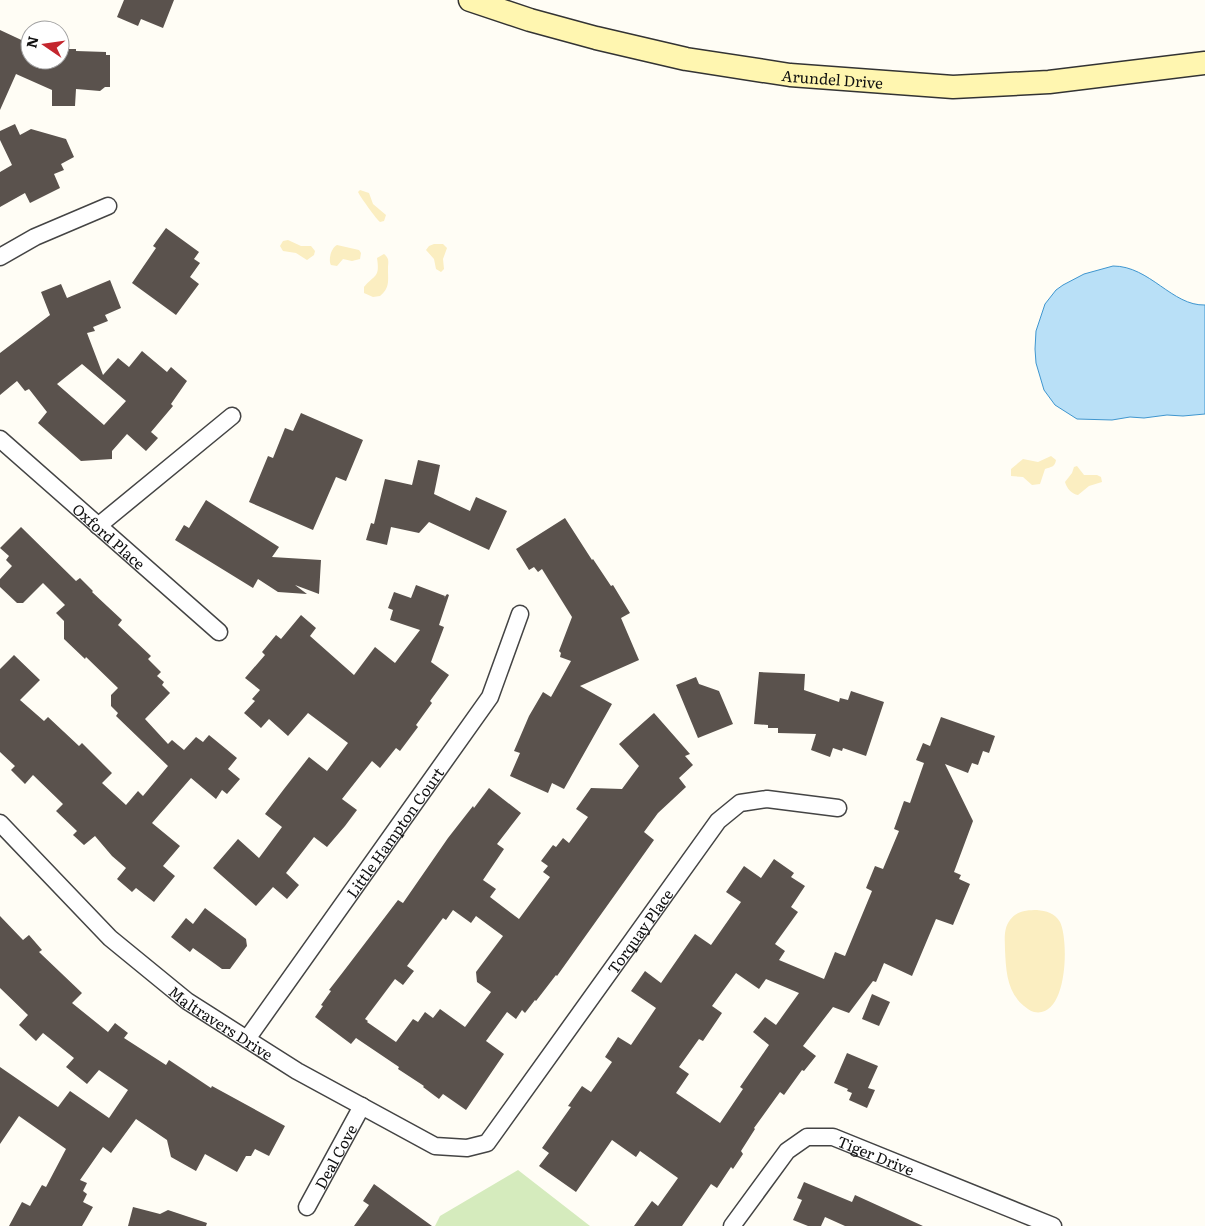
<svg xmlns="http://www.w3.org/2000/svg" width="1205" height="1226" font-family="Literata,serif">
  <rect width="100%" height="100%" fill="#fffdf5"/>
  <path fill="#d5ebbd" d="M 518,1170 L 590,1226 L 435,1226 L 440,1216 Z"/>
  <g fill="#fbeec1">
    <path d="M 360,190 L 369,193 L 373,204 L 386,215 L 384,221 L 380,222 C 377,220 359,195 358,192 Z"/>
    <path d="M 288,240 L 301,246 L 311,246 L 315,251 L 314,255 L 307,260 L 296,253 L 283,251 L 280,246 L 283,241 Z"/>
    <path d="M 434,244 L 443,244 L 447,248 L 443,259 L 444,269 L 441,272 L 436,269 L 434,259 L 426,250 L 429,246 Z"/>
    <path d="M 337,245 L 359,250 L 361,253 L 360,259 L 352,261 L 343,259 L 337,266 L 331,265 C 328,260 331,248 337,245 Z"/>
    <path d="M 384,254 C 390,259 388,262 388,269 C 388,281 390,288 380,296 L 373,297 L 364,293 L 364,287 C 375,274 380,278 377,258 Z"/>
    <path d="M 1051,456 L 1056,460 C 1055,467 1051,467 1045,469 L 1040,484 L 1032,485 L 1023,477 L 1011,476 L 1011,469 L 1023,459 L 1038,462 Z"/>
    <path d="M 1077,466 L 1084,475 L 1097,475 L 1101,477 L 1102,482 L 1089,486 L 1078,495 C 1072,494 1067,489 1065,482 L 1072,473 L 1074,467 Z"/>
    <path d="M 1037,910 C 1046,911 1055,913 1060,922 C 1069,940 1068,1019 1034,1012 C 1030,1011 1027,1008 1024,1006 C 1007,992 1006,971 1005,950 C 1005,941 1003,929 1010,920 C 1016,911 1027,910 1037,910 Z"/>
  </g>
  <path fill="#b9e0f7" stroke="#3f96cf" d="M 1113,266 C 1150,266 1172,306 1205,305 L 1205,414 L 1183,416 L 1167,415 L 1144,418 L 1130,417 L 1112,420 L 1077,419 L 1055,405 L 1044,390 L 1036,363 L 1035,349 L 1036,331 L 1045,304 L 1056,290 L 1063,285 L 1084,274 Z"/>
  <g fill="#5a524d" fill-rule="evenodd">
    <path d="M 124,0 L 174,0 L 163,28 L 141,19 L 138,26 L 117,17 Z"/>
    <path d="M 0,30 L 30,44 L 30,60 L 60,60 L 60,49 L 76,49 L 76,51 L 106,52 L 106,55 L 110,55 L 110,87 L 105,87 L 100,91 L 76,89 L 75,106 L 52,106 L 52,90 L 16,74 L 0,110 Z"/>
    <path d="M 15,124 L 20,135 L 31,129 L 66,139 L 74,157 L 61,164 L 64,170 L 54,174 L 60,188 L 30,203 L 25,193 L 0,207 L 0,172 L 12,165 L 0,140 L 0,131 Z"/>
    <path d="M 166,228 L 199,252 L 194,259 L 200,263 L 190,277 L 199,284 L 176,315 L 132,283 L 156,248 L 153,246 Z"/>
    <path d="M 110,280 L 121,308 L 105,315 L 108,321 L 93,327 L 95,331 L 87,333 L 103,375 L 118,358 L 129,367 L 142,351 L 167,372 L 171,367 L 187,381 L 171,404 L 173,406 L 151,432 L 158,438 L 146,451 L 127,434 L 112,451 L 112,459 L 81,461 L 38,423 L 47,412 L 29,389 L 25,391 L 17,381 L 0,395 L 0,353 L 50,315 L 41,292 L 61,284 L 67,298 ZM 82,364 L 126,401 L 104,425 L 57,384 Z"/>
    <path d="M 301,413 L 363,440 L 346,481 L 336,477 L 313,530 L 249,502 L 268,456 L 273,458 L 285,428 L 293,431 Z"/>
    <path d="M 418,460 L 440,465 L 434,494 L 470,511 L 476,497 L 507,511 L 489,550 L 429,522 L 419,533 L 391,527 L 387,545 L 366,540 L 371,523 L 374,524 L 385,479 L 412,485 Z"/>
    <path d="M 206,500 L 279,547 L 272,557 L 321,560 L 319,594 L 295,585 L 307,594 L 278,592 L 258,579 L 253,588 L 175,540 L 184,525 L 189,528 Z"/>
    <path d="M 565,518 L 592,560 L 593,559 L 611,586 L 613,585 L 630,613 L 621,618 L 639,660 L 580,686 L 612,704 L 564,789 L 552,783 L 548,793 L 510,776 L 520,753 L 514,751 L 529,716 L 543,692 L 551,697 L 571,661 L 560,657 L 561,653 L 559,651 L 572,617 L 542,569 L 538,572 L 534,567 L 529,570 L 516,549 Z"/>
    <path d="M 21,527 L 76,581 L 80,578 L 93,591 L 92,592 L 122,620 L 118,625 L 151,656 L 148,659 L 161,672 L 157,676 L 164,682 L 162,685 L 170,693 L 145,719 L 168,744 L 172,740 L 184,750 L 196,737 L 203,742 L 209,735 L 237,758 L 228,769 L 240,779 L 227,794 L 222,790 L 216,799 L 191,778 L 152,823 L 180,846 L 163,866 L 175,876 L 154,902 L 136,888 L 132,892 L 117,879 L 126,868 L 112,856 L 95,836 L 84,845 L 73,835 L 77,831 L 56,811 L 63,804 L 33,775 L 25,784 L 11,770 L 15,766 L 0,752 L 0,669 L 14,655 L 40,680 L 20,700 L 44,721 L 48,717 L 79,746 L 82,743 L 112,773 L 102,783 L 126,805 L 138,791 L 143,796 L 168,766 L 116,716 L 118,713 L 111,706 L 111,695 L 118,688 L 86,657 L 85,659 L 64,639 L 64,621 L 56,613 L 65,605 L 43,583 L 23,603 L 17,603 L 0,587 L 0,579 L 12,566 L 6,560 L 9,556 L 0,548 Z"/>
    <path d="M 416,585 L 445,596 L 444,598 L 447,594 L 449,595 L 439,625 L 444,627 L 431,662 L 449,675 L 430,701 L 432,703 L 416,725 L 418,727 L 400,751 L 396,748 L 380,768 L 372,761 L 342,799 L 357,810 L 345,826 L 327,847 L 314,837 L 286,873 L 299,885 L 287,899 L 273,887 L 256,906 L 213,868 L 238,839 L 259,858 L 282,827 L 265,814 L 284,789 L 309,757 L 327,771 L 348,743 L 308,713 L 288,736 L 269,719 L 261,728 L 244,713 L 255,701 L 252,699 L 260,690 L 245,678 L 265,655 L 262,652 L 276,635 L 281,639 L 301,615 L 316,628 L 310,636 L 354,675 L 375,647 L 395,663 L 420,630 L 390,620 L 393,610 L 388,608 L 394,592 L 411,598 Z"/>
    <path d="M 759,672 L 805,674 L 804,690 L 839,702 L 840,698 L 848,700 L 851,691 L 884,702 L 866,756 L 843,748 L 842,751 L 833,748 L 830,757 L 811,750 L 816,734 L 778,733 L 778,728 L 768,728 L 768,725 L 754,724 Z"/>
    <path d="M 696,677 L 699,684 L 719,691 L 733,724 L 698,738 L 676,685 Z"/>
    <path d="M 654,713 L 690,754 L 685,756 L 693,765 L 679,778 L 686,787 L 658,813 L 644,832 L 654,840 L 557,976 L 556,975 L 536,1001 L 535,1000 L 525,1013 L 522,1010 L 516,1019 L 507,1012 L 486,1041 L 504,1054 L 466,1110 L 443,1094 L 439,1099 L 423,1087 L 424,1086 L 398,1069 L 399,1067 L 356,1038 L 351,1044 L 315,1017 L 323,1006 L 321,1005 L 331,991 L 329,990 L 343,972 L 398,900 L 403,903 L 448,838 L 473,806 L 474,808 L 489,788 L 521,813 L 497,844 L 504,849 L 483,880 L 496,889 L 490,897 L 519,919 L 550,877 L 543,872 L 548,866 L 541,861 L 553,845 L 556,847 L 563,838 L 569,843 L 588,817 L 576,809 L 591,788 L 622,789 L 639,766 L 619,744 ZM 453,910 L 471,923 L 476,916 L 503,936 L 476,972 L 477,982 L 491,992 L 465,1027 L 440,1009 L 433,1018 L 425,1012 L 418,1022 L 413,1019 L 396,1042 L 367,1022 L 368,1021 L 365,1019 L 395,979 L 403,985 L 414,971 L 407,966 L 443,918 L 446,920 Z"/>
    <path d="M 941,717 L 995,736 L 989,753 L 983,751 L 978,765 L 972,763 L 968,773 L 945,764 L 973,821 L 954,872 L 961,875 L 959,879 L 970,884 L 953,925 L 936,919 L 912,976 L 884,963 L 876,982 L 873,981 L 849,1013 L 833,1007 L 803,1046 L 816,1056 L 804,1071 L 802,1070 L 784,1095 L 780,1092 L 754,1128 L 755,1129 L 741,1151 L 743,1154 L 733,1169 L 731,1167 L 717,1188 L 711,1184 L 682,1226 L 634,1226 L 652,1201 L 658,1206 L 678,1178 L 640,1151 L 636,1157 L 612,1140 L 576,1192 L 539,1166 L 549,1153 L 542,1148 L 571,1107 L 568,1106 L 582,1086 L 591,1092 L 612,1062 L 605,1057 L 618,1037 L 631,1045 L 656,1008 L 631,991 L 645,971 L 661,983 L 695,934 L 711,945 L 741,902 L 726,892 L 744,866 L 761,878 L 774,859 L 794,873 L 791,877 L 805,886 L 791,907 L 798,912 L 775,944 L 785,951 L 779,960 L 824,979 L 835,952 L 845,956 L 872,891 L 866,888 L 875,866 L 883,869 L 899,831 L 894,829 L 904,801 L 910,803 L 924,763 L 916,760 L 923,743 L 930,746 ZM 736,973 L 759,989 L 766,979 L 799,993 L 776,1025 L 765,1017 L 753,1032 L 769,1045 L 740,1087 L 743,1089 L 720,1123 L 676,1093 L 689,1074 L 679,1067 L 699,1039 L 703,1041 L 722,1013 L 712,1006 Z"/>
    <path d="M 205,908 L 246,939 L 247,946 L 230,969 L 222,969 L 193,948 L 190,952 L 171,937 L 186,918 L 193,924 Z"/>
    <path d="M 0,916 L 23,940 L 29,935 L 42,950 L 39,952 L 82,993 L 72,1003 L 108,1032 L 115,1023 L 128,1033 L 124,1038 L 166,1065 L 169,1060 L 211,1088 L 212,1086 L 285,1126 L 269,1156 L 255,1149 L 251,1156 L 246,1156 L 237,1172 L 205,1154 L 196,1171 L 171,1157 L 167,1140 L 136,1119 L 111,1153 L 103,1147 L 80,1180 L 87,1183 L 83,1191 L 87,1194 L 83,1202 L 93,1207 L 82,1226 L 9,1226 L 22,1202 L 30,1206 L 42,1185 L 46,1187 L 66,1149 L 19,1116 L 0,1144 L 0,1067 L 58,1107 L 70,1091 L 109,1118 L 128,1090 L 99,1070 L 87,1084 L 66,1067 L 74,1058 L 43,1033 L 36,1041 L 19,1025 L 28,1015 L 0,988 Z"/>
    <path d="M 872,994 L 890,1002 L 879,1026 L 862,1019 Z"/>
    <path d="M 847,1053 L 878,1066 L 868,1088 L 875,1090 L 867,1108 L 849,1100 L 852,1093 L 847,1091 L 848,1089 L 834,1083 Z"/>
    <path d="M 804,1182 L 852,1202 L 855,1195 L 923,1226 L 845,1226 L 825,1217 L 821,1226 L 808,1226 L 793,1220 L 802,1200 L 797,1198 Z"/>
    <path d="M 374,1184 L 432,1226 L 354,1226 L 369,1205 L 363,1201 Z"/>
    <path d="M 133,1207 L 160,1214 L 168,1210 L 207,1223 L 206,1226 L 128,1226 Z"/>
  </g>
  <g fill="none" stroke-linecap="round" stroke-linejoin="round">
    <defs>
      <g id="street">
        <path d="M 0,257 L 35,237 L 108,206"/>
        <path id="s1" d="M 0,439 L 219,632"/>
        <path d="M 98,526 L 232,416"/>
        <path id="s2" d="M 0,823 L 110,938 L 187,1001 L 297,1071 L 435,1146 L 467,1148 L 487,1143 L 718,821 L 740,803 L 767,799 L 838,808"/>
        <path id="s3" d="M 247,1039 L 490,697 L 520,614"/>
        <path id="s4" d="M 307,1207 L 362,1106"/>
        <path id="s5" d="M 732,1226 L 787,1151 L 807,1137 L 833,1137 L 1053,1226"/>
      </g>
      <g id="secondary">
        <path id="s6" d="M 470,0 L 530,20 L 596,38 L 686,59 L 790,75 L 953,87 L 1049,82 L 1205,63"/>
      </g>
    </defs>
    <use href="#street" stroke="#444" stroke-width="19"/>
    <use href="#secondary" stroke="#333" stroke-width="25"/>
    <use href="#street" stroke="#fff" stroke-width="16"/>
    <use href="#secondary" stroke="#fff6b0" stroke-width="22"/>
  </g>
  <g text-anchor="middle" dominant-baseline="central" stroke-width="5" stroke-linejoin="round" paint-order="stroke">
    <g font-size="15" fill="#111" stroke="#fff">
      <text stroke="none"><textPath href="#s6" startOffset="372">Arundel Drive</textPath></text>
      <text stroke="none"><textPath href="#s1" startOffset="146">Oxford Place</textPath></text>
      <text stroke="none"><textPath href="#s3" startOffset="254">Little Hampton Court</textPath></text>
      <text stroke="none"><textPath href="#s2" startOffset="860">Torquay Place</textPath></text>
      <text stroke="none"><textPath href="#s2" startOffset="299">Maltravers Drive</textPath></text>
      <text stroke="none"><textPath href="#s5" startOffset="190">Tiger Drive</textPath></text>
      <text stroke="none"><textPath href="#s4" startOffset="58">Deal Cove</textPath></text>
    </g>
  </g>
  <g transform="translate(45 45) rotate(283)"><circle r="24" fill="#ffffff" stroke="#a0a0a0"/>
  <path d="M0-4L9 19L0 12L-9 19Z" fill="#c4262e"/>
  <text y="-8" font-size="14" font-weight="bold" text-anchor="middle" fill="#111111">N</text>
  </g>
</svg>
